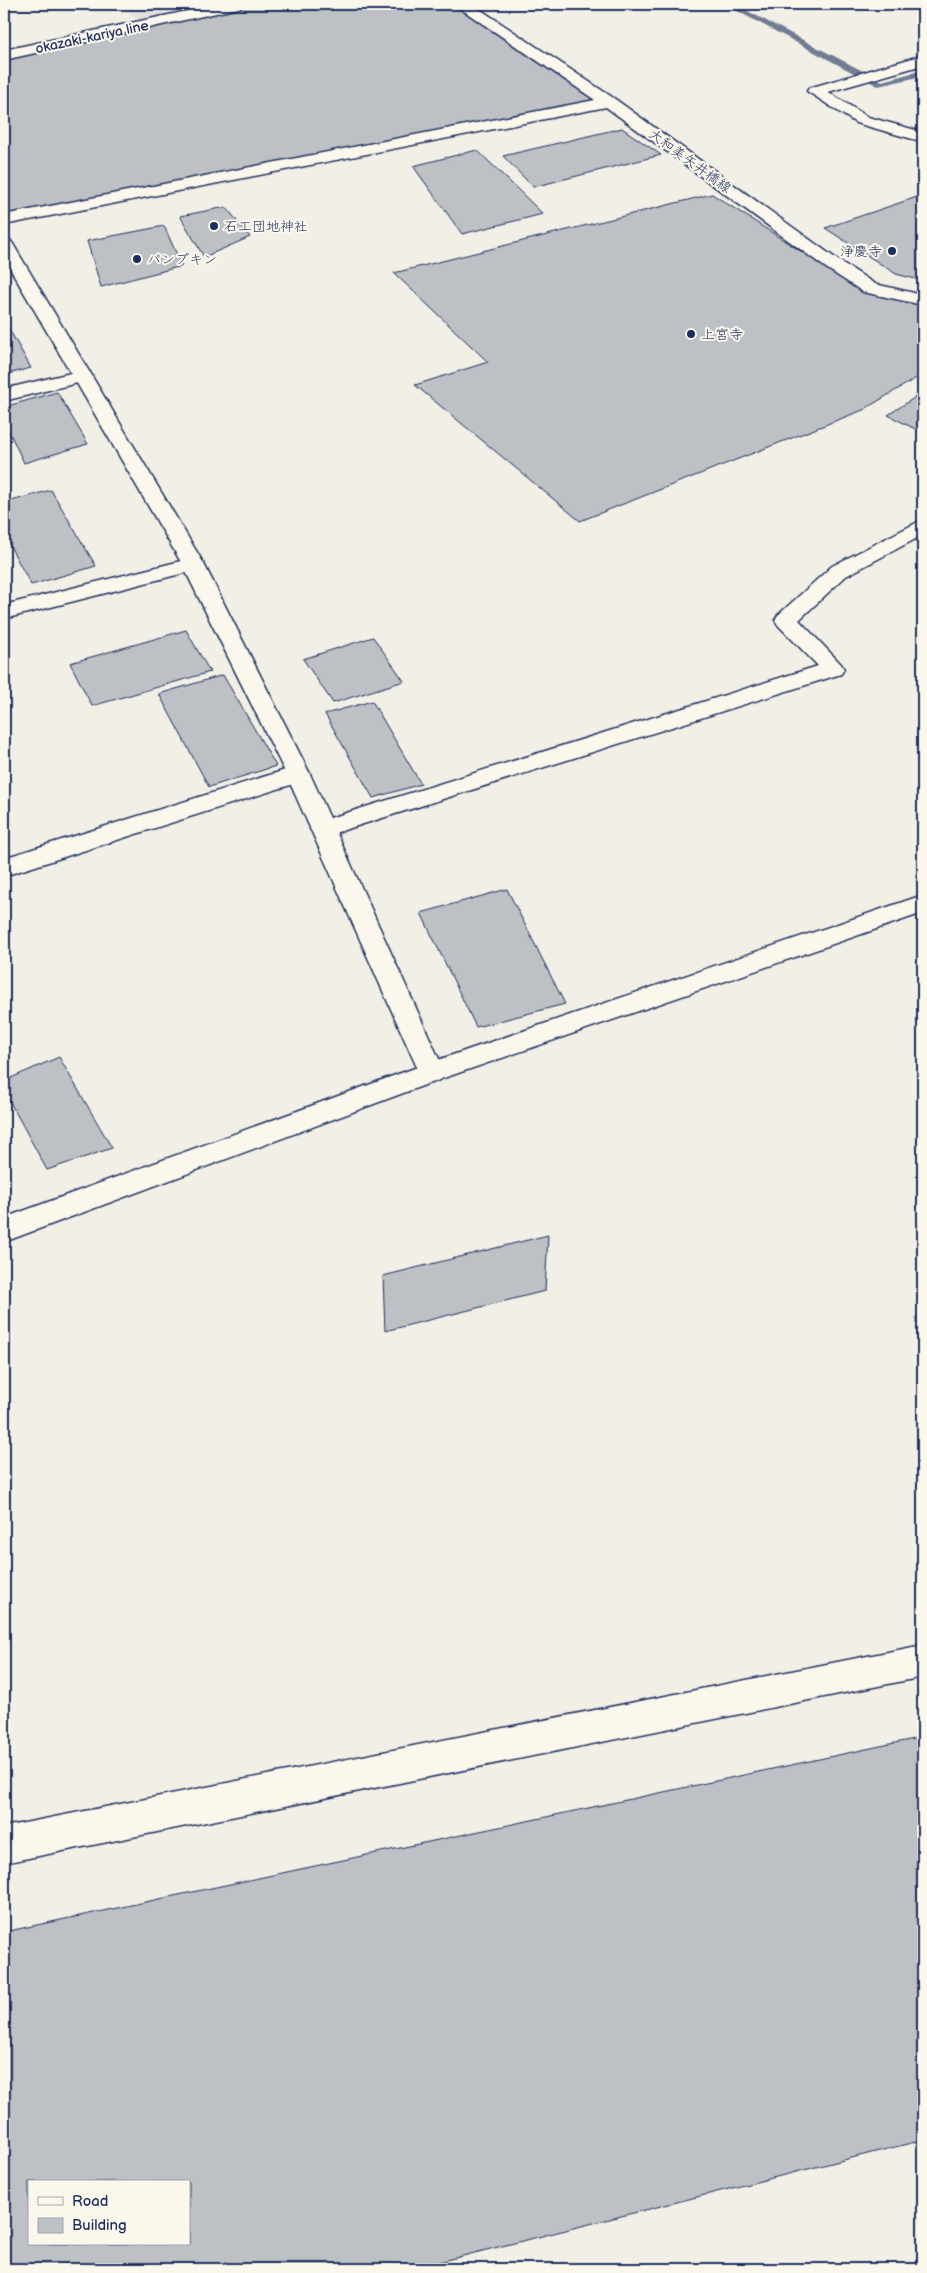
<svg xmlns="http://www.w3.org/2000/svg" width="927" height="2273" font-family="'Balsamiq Sans','Klee One',sans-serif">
  <rect width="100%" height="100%" fill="#f2efe6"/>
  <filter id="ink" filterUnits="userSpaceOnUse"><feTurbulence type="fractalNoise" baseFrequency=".02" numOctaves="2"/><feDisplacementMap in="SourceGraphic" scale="10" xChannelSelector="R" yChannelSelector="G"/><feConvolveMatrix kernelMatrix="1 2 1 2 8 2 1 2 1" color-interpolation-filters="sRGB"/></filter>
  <g filter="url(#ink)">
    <path fill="#e2e1dc" d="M 122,4 L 239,4 L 143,26 Z"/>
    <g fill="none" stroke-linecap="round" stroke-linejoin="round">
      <path fill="#707b93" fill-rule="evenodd" d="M 724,4 L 734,4 L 882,81 L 923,70 L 923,76 L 878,86 Z"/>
    </g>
    <g fill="#bdc0c4" stroke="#1b2f5e" fill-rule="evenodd">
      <path d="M 239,4 L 463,4 L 609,102 L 4,220 L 4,55 Z"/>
      <path d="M 622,128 L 661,155 L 533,187 L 503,156 Z"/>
      <path d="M 477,150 L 543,214 L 462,234 L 413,166 Z"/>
      <path d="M 712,194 L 861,290 L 923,305 L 923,374 L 863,410 L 580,521 L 415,385 L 488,362 L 394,273 Z"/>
      <path d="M 923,195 L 923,281 L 896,274 L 825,228 Z"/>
      <path d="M 226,207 L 250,237 L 204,257 L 180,216 Z"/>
      <path d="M 164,226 L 182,266 L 101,287 L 87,241 Z"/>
      <path d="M 4,320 L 31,368 L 4,375 Z"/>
      <path d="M 57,392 L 88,444 L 24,463 L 4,421 L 4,407 Z"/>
      <path d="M 923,392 L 923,433 L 888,415 Z"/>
      <path d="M 51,490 L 96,566 L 31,585 L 4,535 L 4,503 Z"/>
      <path d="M 186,630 L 210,672 L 92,706 L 70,663 Z"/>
      <path d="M 373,637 L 404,681 L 333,703 L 303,659 Z"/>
      <path d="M 223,675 L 276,766 L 209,787 L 159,694 Z"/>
      <path d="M 372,701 L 421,784 L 373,798 L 325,714 Z"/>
      <path d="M 507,889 L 565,1004 L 476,1027 L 421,913 Z"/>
      <path d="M 59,1057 L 112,1148 L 47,1170 L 4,1091 L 4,1081 Z"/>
      <path d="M 548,1235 L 545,1291 L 385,1331 L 383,1276 Z"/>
      <path d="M 923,1737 L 923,2140 L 411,2269 L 4,2269 L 4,1932 ZM 29,2182 L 189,2182 L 189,2244 L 29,2244 Z"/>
    </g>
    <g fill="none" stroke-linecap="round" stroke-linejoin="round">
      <defs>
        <g id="street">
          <path d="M 456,4 L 472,4 L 615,99 L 838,260 L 875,284 L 923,295 L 923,305 L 863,292 L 826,268 L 606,107 L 4,225 L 4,215 L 595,100 L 458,7 Z"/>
          <path d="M 923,55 L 923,65 L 828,92 L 868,117 L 923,132 L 923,142 L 856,123 L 807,91 L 809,88 Z"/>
          <path d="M 83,370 L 90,372 L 92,376 L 90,380 L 4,401 L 4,389 Z"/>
          <path d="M 923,521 L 923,535 L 846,576 L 799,620 L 841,664 L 844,669 L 841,674 L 322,837 L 314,835 L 310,829 L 314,823 L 818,666 L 778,625 L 775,620 L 778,615 L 832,566 L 916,523 Z"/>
          <path d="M 193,558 L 200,559 L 204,564 L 200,569 L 4,619 L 4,605 Z"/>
          <path d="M 298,766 L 306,768 L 310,774 L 306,780 L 4,876 L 4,858 Z"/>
          <path d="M 923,895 L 923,913 L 441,1079 L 4,1242 L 4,1218 L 423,1065 Z"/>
          <path d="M 923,1645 L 923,1677 L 4,1863 L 4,1827 Z"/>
        </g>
        <path id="secondary" d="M 4,239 L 10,240 L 13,244 L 204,564 L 310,774 L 445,1072 L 441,1079 L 432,1083 L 423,1079 L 419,1072 L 286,774 L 182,564 L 4,258 Z"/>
        <path id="primary" d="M 220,4 L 246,4 L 239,8 L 4,60 L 4,50 Z"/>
      </defs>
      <use href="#street" stroke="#1b2f5e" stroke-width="3"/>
      <use href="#secondary" stroke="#1b2f5e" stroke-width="3"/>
      <use href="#primary" stroke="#1b2f5e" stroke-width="3"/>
      <use href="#street" fill="#fbf7ec" fill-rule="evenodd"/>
      <use href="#secondary" fill="#fbf7ec" fill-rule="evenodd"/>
      <use href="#primary" fill="#fbf7ec" fill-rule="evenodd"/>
    </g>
  </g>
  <g fill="#1b2f5e" stroke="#fbf7ec" stroke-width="2">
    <circle cx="214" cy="226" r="5"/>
    <circle cx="892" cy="251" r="5"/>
    <circle cx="137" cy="259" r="5"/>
    <circle cx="691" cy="334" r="5"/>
  </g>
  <g text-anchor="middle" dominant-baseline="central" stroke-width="4" stroke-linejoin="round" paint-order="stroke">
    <g font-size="14" fill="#1b2f5e" stroke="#fbf7ec">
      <text transform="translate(92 37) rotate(-12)">okazaki-kariya line</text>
      <text transform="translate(690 161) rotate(36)">大和美矢井橋線</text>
    </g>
    <g font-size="14" fill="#1b2f5e" stroke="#fbf7ec" text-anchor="start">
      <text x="224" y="226">石工団地神社</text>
      <text x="882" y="251" text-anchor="end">浄慶寺</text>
      <text x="147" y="259">パンプキン</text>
      <text x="701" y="334">上宮寺</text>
    </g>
  </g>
  <rect width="927" height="2273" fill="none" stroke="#fbf7ec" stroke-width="20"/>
  <rect x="10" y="10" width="907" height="2253" fill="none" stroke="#1b2f5e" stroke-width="2" filter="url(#ink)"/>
  <rect x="28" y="2180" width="162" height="65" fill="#fbf7ec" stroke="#a1a7b3"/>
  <rect x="38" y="2197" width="25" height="8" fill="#fbf7ec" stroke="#a1a7b3"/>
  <text x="72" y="2206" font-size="15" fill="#1b2f5e">Road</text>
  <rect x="38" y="2218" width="25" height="15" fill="#bdc0c4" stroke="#a1a7b3"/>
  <text x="72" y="2230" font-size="15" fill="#1b2f5e">Building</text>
</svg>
